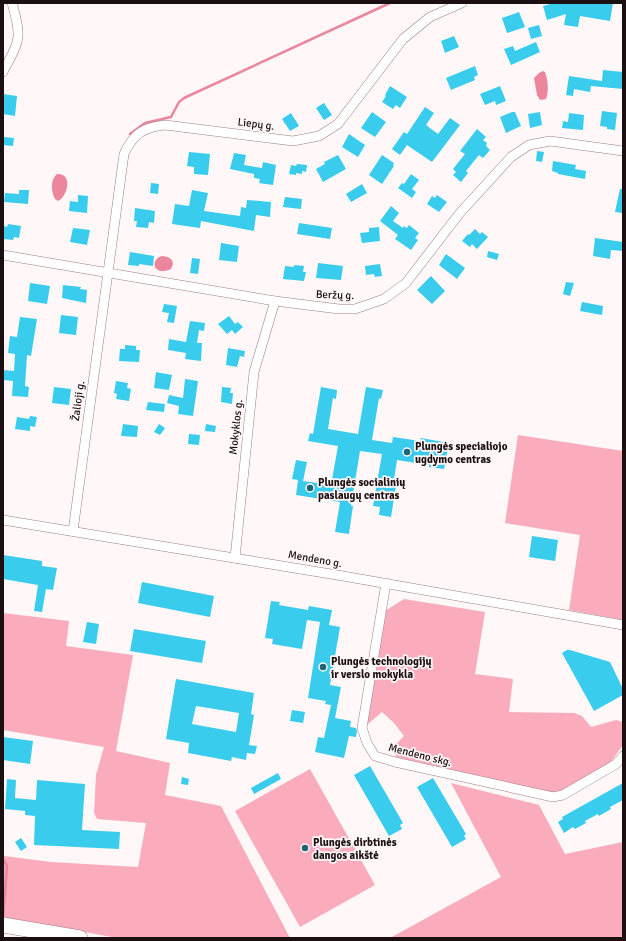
<svg xmlns="http://www.w3.org/2000/svg" width="626" height="941" font-family="Signika,sans-serif">
  <rect width="100%" height="100%" fill="#fff7f8"/>
  <g fill="#faacbc">
    <path d="M 518,435 L 623,451 L 623,620 L 569,610 L 580,535 L 505,523 Z"/>
    <path d="M 404,599 L 485,612 L 475,674 L 513,679 L 509,712 L 574,713 L 582,716 L 591,727 L 616,720 L 623,722 L 623,745 L 610,763 L 558,794 L 396,757 L 394,746 L 404,736 L 394,723 L 382,712 L 368,724 L 366,721 L 385,611 Z"/>
    <path d="M 3,613 L 69,621 L 66,646 L 133,655 L 116,751 L 170,763 L 165,795 L 221,806 L 290,938 L 117,938 L 3,917 L 3,866 L 4,856 L 51,862 L 138,867 L 146,823 L 97,819 L 94,813 L 96,775 L 104,747 L 3,730 Z"/>
    <path d="M 310,769 L 375,885 L 300,927 L 235,811 Z"/>
    <path d="M 451,783 L 539,805 L 565,854 L 623,842 L 623,938 L 390,938 L 501,877 Z"/>
  </g>
  <g fill="#eb869d">
    <path d="M 543,71 L 545,72 C 548,80 549,91 546,99 L 540,100 L 537,95 L 534,78 L 539,73 Z"/>
    <path d="M 57,174 C 73,173 68,196 58,201 L 55,199 C 51,191 50,180 57,174 Z"/>
    <path d="M 162,256 L 168,257 L 172,260 L 173,264 L 171,269 C 152,277 150,259 162,256 Z"/>
  </g>
  <g fill="none" stroke-linecap="round" stroke-linejoin="round">
    <g stroke="#eb869d" stroke-width="2.5">
      <path d="M 130,134 L 145,123 L 171,117 L 179,102 L 184,98 L 390,3"/>
      <path d="M 3,859 L 7,866 L 3,918"/>
    </g>
  </g>
  <g fill="#3accec" fill-rule="evenodd">
    <path d="M 554,3 L 613,3 L 610,21 L 580,16 L 578,27 L 564,25 L 566,14 L 547,20 L 543,6 Z"/>
    <path d="M 519,12 L 525,27 L 507,33 L 502,18 Z"/>
    <path d="M 539,25 L 542,36 L 531,39 L 528,28 Z"/>
    <path d="M 454,36 L 459,47 L 445,53 L 441,41 Z"/>
    <path d="M 536,42 L 540,52 L 511,65 L 504,49 L 513,46 L 515,51 Z"/>
    <path d="M 475,66 L 478,75 L 474,77 L 475,80 L 451,90 L 446,78 Z"/>
    <path d="M 603,70 L 623,72 L 623,89 L 591,86 L 590,92 L 574,89 L 573,96 L 566,95 L 569,76 L 602,81 Z"/>
    <path d="M 390,86 L 407,97 L 400,108 L 396,105 L 393,109 L 382,102 L 386,96 L 385,95 Z"/>
    <path d="M 500,86 L 506,101 L 496,105 L 495,101 L 485,105 L 480,94 Z"/>
    <path d="M 3,94 L 17,96 L 15,116 L 3,114 Z"/>
    <path d="M 324,103 L 332,115 L 324,120 L 316,108 Z"/>
    <path d="M 425,107 L 434,113 L 426,125 L 438,134 L 450,118 L 460,125 L 432,162 L 407,145 L 400,155 L 392,149 L 404,132 L 407,134 Z"/>
    <path d="M 602,111 L 617,113 L 615,130 L 607,129 L 607,127 L 600,126 Z"/>
    <path d="M 372,112 L 386,122 L 375,137 L 361,128 Z"/>
    <path d="M 512,112 L 515,112 L 521,126 L 506,133 L 500,117 Z"/>
    <path d="M 540,112 L 542,125 L 530,128 L 528,114 Z"/>
    <path d="M 291,113 L 299,126 L 290,131 L 282,119 Z"/>
    <path d="M 569,113 L 584,115 L 583,130 L 562,128 L 563,121 L 568,122 Z"/>
    <path d="M 477,129 L 486,137 L 483,140 L 487,143 L 486,146 L 490,150 L 483,158 L 479,155 L 466,171 L 468,173 L 461,182 L 453,175 L 456,172 L 453,169 L 465,154 L 460,151 Z"/>
    <path d="M 349,134 L 365,145 L 358,157 L 342,147 Z"/>
    <path d="M 4,137 L 14,138 L 13,146 L 3,145 Z"/>
    <path d="M 537,151 L 544,152 L 542,162 L 536,161 Z"/>
    <path d="M 189,152 L 210,154 L 208,175 L 194,174 L 194,167 L 187,166 Z"/>
    <path d="M 234,153 L 246,155 L 244,165 L 262,168 L 263,162 L 276,165 L 273,185 L 259,183 L 260,179 L 254,178 L 254,174 L 230,169 Z"/>
    <path d="M 338,155 L 346,169 L 323,182 L 316,169 L 325,164 L 324,162 Z"/>
    <path d="M 382,155 L 394,163 L 393,165 L 394,166 L 382,184 L 369,175 Z"/>
    <path d="M 553,161 L 576,165 L 575,169 L 586,171 L 585,179 L 558,174 L 558,173 L 552,171 Z"/>
    <path d="M 297,164 L 307,165 L 306,172 L 302,171 L 302,174 L 296,173 L 296,175 L 289,174 L 291,165 L 296,166 Z"/>
    <path d="M 411,174 L 419,180 L 412,189 L 416,192 L 412,198 L 398,188 L 402,183 L 404,184 Z"/>
    <path d="M 151,183 L 159,184 L 158,194 L 150,193 Z"/>
    <path d="M 362,184 L 367,193 L 351,202 L 346,194 Z"/>
    <path d="M 620,189 L 623,189 L 623,213 L 615,212 Z"/>
    <path d="M 19,190 L 29,190 L 28,204 L 4,202 L 5,193 L 19,194 Z"/>
    <path d="M 192,190 L 208,193 L 204,211 L 240,216 L 241,207 L 246,208 L 247,200 L 271,202 L 270,217 L 256,215 L 254,231 L 201,221 L 200,228 L 172,224 L 175,204 L 189,206 Z"/>
    <path d="M 78,195 L 88,196 L 87,213 L 69,211 L 70,201 L 78,202 Z"/>
    <path d="M 437,195 L 447,202 L 439,212 L 427,204 L 432,196 L 435,198 Z"/>
    <path d="M 285,197 L 302,199 L 301,209 L 283,207 Z"/>
    <path d="M 391,206 L 399,213 L 393,221 L 403,228 L 404,226 L 407,228 L 409,225 L 419,233 L 415,238 L 418,240 L 411,250 L 395,239 L 398,235 L 380,221 Z"/>
    <path d="M 135,208 L 155,211 L 154,223 L 149,222 L 148,228 L 136,227 L 137,221 L 134,221 Z"/>
    <path d="M 299,223 L 332,228 L 330,239 L 297,234 Z"/>
    <path d="M 8,224 L 21,226 L 19,238 L 14,237 L 13,240 L 3,239 L 4,226 L 7,227 Z"/>
    <path d="M 379,227 L 380,241 L 362,243 L 360,233 L 369,232 L 369,228 Z"/>
    <path d="M 73,228 L 90,230 L 87,245 L 70,242 Z"/>
    <path d="M 475,229 L 480,234 L 482,232 L 488,237 L 477,249 L 472,244 L 470,247 L 462,241 L 468,234 L 469,235 Z"/>
    <path d="M 595,238 L 623,242 L 623,251 L 611,250 L 610,259 L 593,256 Z"/>
    <path d="M 221,243 L 239,246 L 237,262 L 219,260 Z"/>
    <path d="M 488,251 L 499,254 L 497,260 L 487,257 Z"/>
    <path d="M 130,252 L 154,256 L 153,266 L 139,264 L 139,266 L 128,265 Z"/>
    <path d="M 446,254 L 465,268 L 457,279 L 439,265 Z"/>
    <path d="M 192,258 L 200,259 L 198,274 L 190,273 Z"/>
    <path d="M 318,263 L 343,266 L 341,280 L 316,278 Z"/>
    <path d="M 380,264 L 382,276 L 375,277 L 374,274 L 366,275 L 365,266 Z"/>
    <path d="M 294,265 L 304,266 L 303,272 L 306,272 L 304,281 L 283,279 L 285,266 L 294,267 Z"/>
    <path d="M 431,276 L 445,291 L 432,304 L 417,290 Z"/>
    <path d="M 566,282 L 574,283 L 570,296 L 563,294 Z"/>
    <path d="M 30,283 L 50,286 L 47,304 L 28,301 Z"/>
    <path d="M 63,285 L 81,287 L 80,289 L 87,290 L 86,303 L 62,298 Z"/>
    <path d="M 582,302 L 603,306 L 602,315 L 580,311 Z"/>
    <path d="M 164,304 L 177,306 L 174,323 L 167,322 L 169,313 L 162,312 Z"/>
    <path d="M 61,315 L 78,317 L 76,335 L 59,333 Z"/>
    <path d="M 229,316 L 235,324 L 238,322 L 243,327 L 235,334 L 232,330 L 227,334 L 218,324 Z"/>
    <path d="M 20,317 L 37,319 L 31,356 L 27,355 L 25,386 L 29,387 L 28,397 L 12,396 L 13,381 L 3,380 L 3,370 L 14,371 L 15,354 L 8,353 L 10,336 L 17,337 Z"/>
    <path d="M 190,321 L 205,323 L 204,331 L 199,330 L 197,343 L 202,343 L 201,361 L 185,359 L 186,353 L 168,350 L 169,339 L 186,342 Z"/>
    <path d="M 125,345 L 136,346 L 136,350 L 140,350 L 139,362 L 119,361 L 120,349 L 125,349 Z"/>
    <path d="M 228,348 L 245,351 L 244,357 L 240,356 L 237,367 L 226,365 Z"/>
    <path d="M 156,372 L 172,375 L 169,390 L 154,388 Z"/>
    <path d="M 185,379 L 198,381 L 193,416 L 178,414 L 179,406 L 167,403 L 169,395 L 183,398 Z"/>
    <path d="M 116,381 L 128,383 L 127,388 L 131,389 L 129,401 L 116,399 L 117,394 L 114,393 Z"/>
    <path d="M 54,387 L 71,389 L 69,405 L 52,403 Z"/>
    <path d="M 222,387 L 231,388 L 230,393 L 233,393 L 232,404 L 221,402 Z"/>
    <path d="M 321,387 L 337,390 L 336,399 L 333,398 L 328,429 L 358,434 L 366,387 L 383,390 L 381,399 L 379,398 L 372,440 L 392,443 L 393,437 L 420,441 L 421,438 L 449,443 L 444,469 L 429,467 L 429,465 L 397,460 L 393,486 L 396,486 L 391,517 L 379,515 L 380,507 L 373,506 L 382,454 L 360,451 L 351,506 L 353,506 L 349,534 L 335,532 L 340,502 L 296,495 L 298,480 L 292,479 L 296,460 L 307,462 L 303,481 L 331,485 L 338,446 L 308,441 L 310,433 L 313,434 Z"/>
    <path d="M 148,402 L 165,404 L 164,412 L 146,410 Z"/>
    <path d="M 30,416 L 37,417 L 35,427 L 30,426 L 30,431 L 15,429 L 17,417 L 29,419 Z"/>
    <path d="M 123,424 L 138,426 L 137,437 L 121,436 Z"/>
    <path d="M 159,424 L 165,428 L 160,435 L 154,432 Z"/>
    <path d="M 206,424 L 216,426 L 215,432 L 205,431 Z"/>
    <path d="M 189,434 L 200,435 L 199,445 L 188,444 Z"/>
    <path d="M 532,536 L 558,540 L 555,561 L 529,557 Z"/>
    <path d="M 3,555 L 42,561 L 42,566 L 57,568 L 53,590 L 46,589 L 42,612 L 34,611 L 38,585 L 3,579 Z"/>
    <path d="M 142,582 L 214,596 L 210,617 L 138,603 Z"/>
    <path d="M 271,601 L 280,602 L 279,605 L 308,610 L 309,606 L 332,610 L 329,625 L 340,627 L 330,685 L 341,687 L 335,718 L 351,721 L 350,727 L 356,728 L 357,731 L 356,737 L 349,736 L 344,758 L 315,752 L 318,737 L 324,738 L 331,705 L 325,704 L 326,701 L 308,698 L 320,622 L 307,620 L 302,649 L 272,644 L 273,639 L 265,638 Z"/>
    <path d="M 87,622 L 99,624 L 96,644 L 83,642 Z"/>
    <path d="M 134,629 L 206,641 L 202,663 L 130,651 Z"/>
    <path d="M 567,650 L 570,650 L 610,662 L 623,689 L 623,695 L 594,711 L 562,653 Z"/>
    <path d="M 176,679 L 254,693 L 251,714 L 254,715 L 249,745 L 257,746 L 255,754 L 247,753 L 246,760 L 232,757 L 231,761 L 188,753 L 189,743 L 166,739 ZM 196,706 L 239,713 L 236,732 L 192,724 Z"/>
    <path d="M 292,710 L 305,712 L 303,723 L 290,721 Z"/>
    <path d="M 3,737 L 33,741 L 30,764 L 3,760 Z"/>
    <path d="M 370,766 L 403,823 L 400,825 L 402,829 L 389,836 L 354,775 Z"/>
    <path d="M 278,773 L 281,779 L 254,794 L 251,788 Z"/>
    <path d="M 182,777 L 189,779 L 188,785 L 181,784 Z"/>
    <path d="M 433,778 L 466,834 L 464,836 L 466,839 L 452,847 L 417,787 Z"/>
    <path d="M 7,779 L 16,780 L 15,798 L 36,800 L 37,780 L 85,784 L 82,830 L 120,832 L 119,849 L 34,845 L 35,816 L 25,815 L 25,811 L 5,809 Z"/>
    <path d="M 623,783 L 623,800 L 610,807 L 611,809 L 599,816 L 598,814 L 585,821 L 586,823 L 575,829 L 573,827 L 564,833 L 558,822 L 563,819 L 562,817 Z"/>
    <path d="M 21,838 L 27,847 L 21,851 L 15,842 Z"/>
  </g>
  <g fill="none" stroke-linecap="round" stroke-linejoin="round">
    <defs>
      <g id="street">
        <path d="M 3,72 C 8,61 17,49 18,37 C 19,26 15,14 12,3"/>
        <path d="M 3,255 L 275,301 L 339,309 L 355,309 L 384,299 L 406,283 L 459,214 L 511,157 L 529,145 L 550,141 L 623,151"/>
        <path d="M 3,520 L 343,576 L 623,625"/>
        <path d="M 73,531 L 124,154 C 133,134 144,127 165,125 L 293,141 L 319,136 L 338,124 L 403,39 L 430,17 L 462,3"/>
        <path d="M 235,558 L 254,372 L 275,301"/>
        <path d="M 386,583 L 362,728 L 367,743 L 375,756 L 395,762 L 553,797 L 563,795 L 616,764 L 623,756"/>
      </g>
      <path id="primary" d="M 3,925 L 80,938"/>
    </defs>
    <use href="#street" stroke="#9f7d83" stroke-width="10"/>
    <use href="#primary" stroke="#9f7d83" stroke-width="16"/>
    <use href="#street" stroke="#fff" stroke-width="9"/>
    <use href="#primary" stroke="#fff" stroke-width="15"/>
  </g>
  <g fill="#1d6474" stroke="#fff7f8" stroke-width="1.5">
    <circle cx="407" cy="452" r="4"/>
    <circle cx="310" cy="488" r="4"/>
    <circle cx="323" cy="667" r="4"/>
    <circle cx="305" cy="848" r="4"/>
  </g>
  <g text-anchor="middle" dominant-baseline="central" stroke-width="3.5" stroke-linejoin="round" paint-order="stroke">
    <g font-size="11" fill="#1c0f12" stroke="#fff7f8">
      <text transform="translate(256 124) rotate(7)">Liepų g.</text>
      <text transform="translate(335 295) rotate(2)">Beržų g.</text>
      <text transform="translate(78 401) rotate(-82)">Žalioji g.</text>
      <text transform="translate(236 427) rotate(-84)">Mokyklos g.</text>
      <text transform="translate(315 559) rotate(10)">Mendeno g.</text>
      <text transform="translate(420 755) rotate(14)">Mendeno skg.</text>
    </g>
    <g font-size="11" font-weight="bold" fill="#1c0f12" stroke="#fff7f8" text-anchor="start">
      <text x="415" y="446">Plungės specialiojo<tspan x="415" dy="13">ugdymo centras</tspan></text>
      <text x="318" y="482">Plungės socialinių<tspan x="318" dy="13">paslaugų centras</tspan></text>
      <text x="331" y="661">Plungės technologijų<tspan x="331" dy="13">ir verslo mokykla</tspan></text>
      <text x="313" y="842">Plungės dirbtinės<tspan x="313" dy="13">dangos aikštė</tspan></text>
    </g>
  </g>
  <rect width="626" height="941" fill="none" stroke="#1c0f12" stroke-width="8"/>
</svg>
